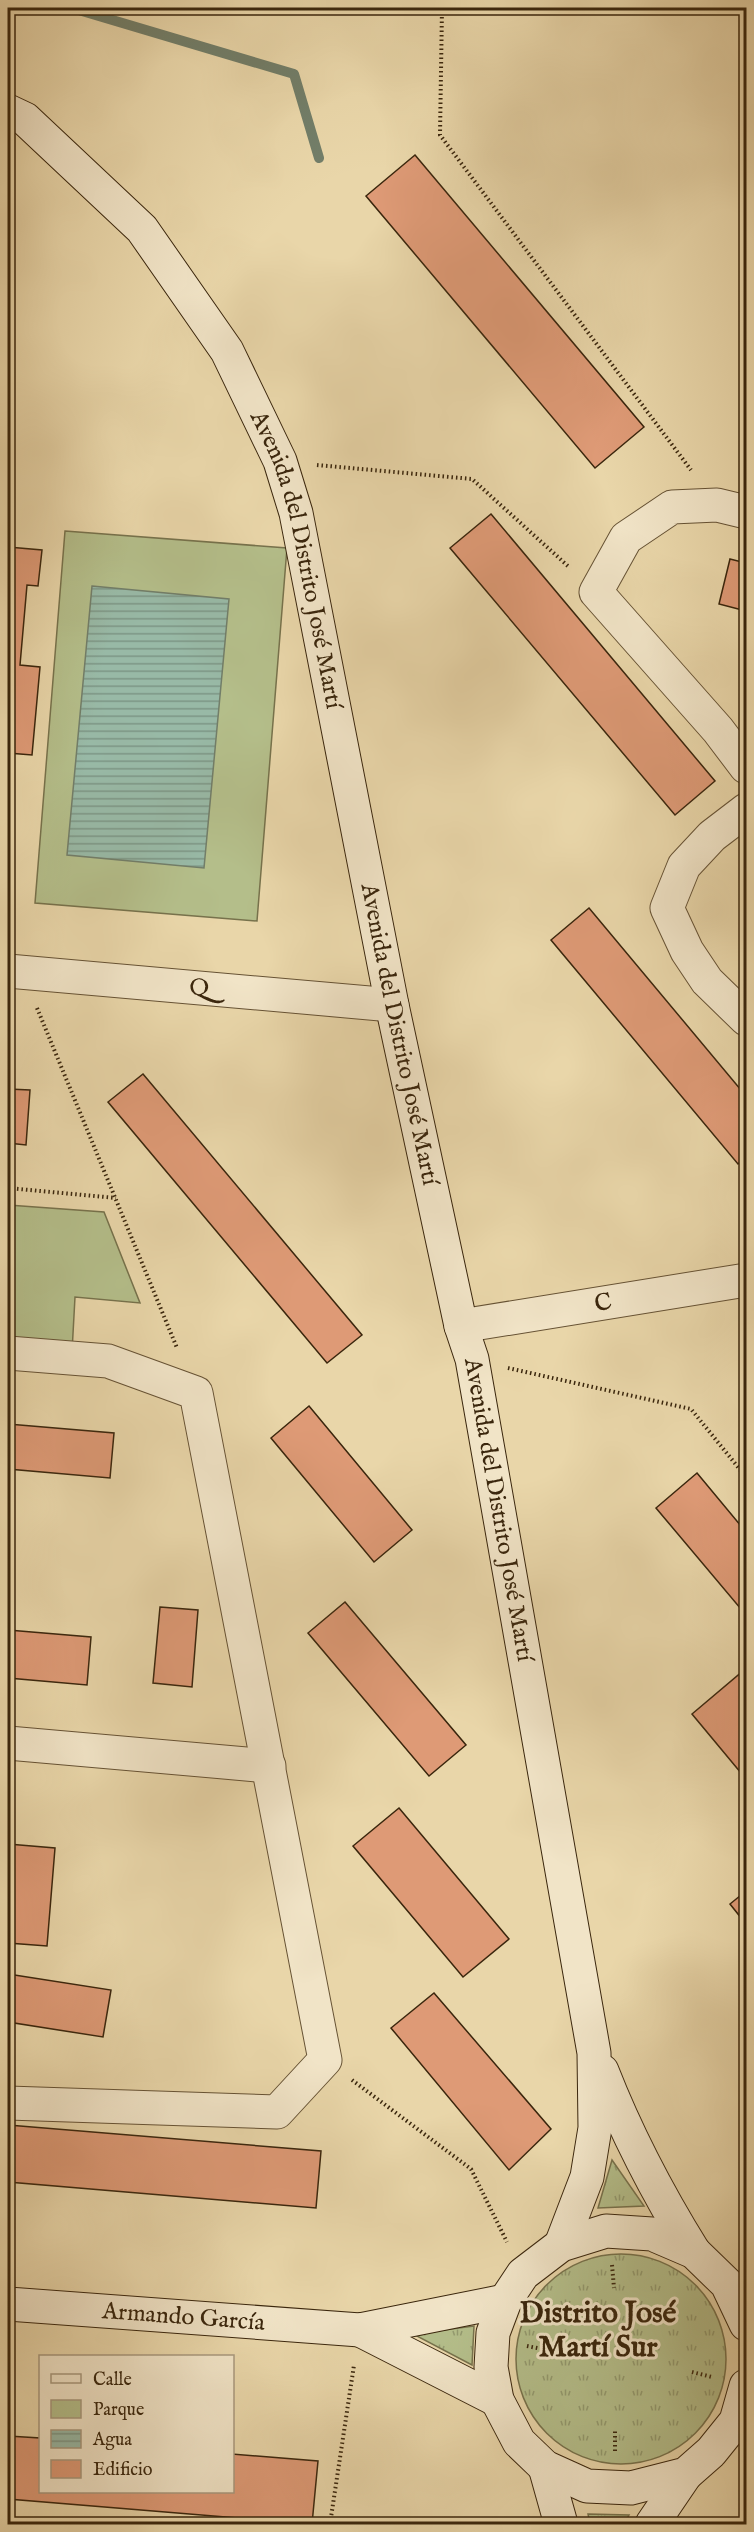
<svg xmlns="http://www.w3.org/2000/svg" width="754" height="2532" font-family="'IM FELL English',serif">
  <defs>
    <pattern id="grass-tufts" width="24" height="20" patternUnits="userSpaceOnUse" patternTransform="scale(1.5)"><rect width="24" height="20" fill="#b4be8a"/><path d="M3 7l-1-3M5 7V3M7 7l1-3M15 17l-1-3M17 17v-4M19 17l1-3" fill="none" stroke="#939a6f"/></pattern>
    <pattern id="water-rules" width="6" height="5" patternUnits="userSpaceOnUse" patternTransform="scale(1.5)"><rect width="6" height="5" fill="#98b9a6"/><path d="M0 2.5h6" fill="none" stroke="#7d9686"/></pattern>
  </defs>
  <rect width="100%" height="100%" fill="#e9d6a9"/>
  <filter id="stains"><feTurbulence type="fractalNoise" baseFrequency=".00333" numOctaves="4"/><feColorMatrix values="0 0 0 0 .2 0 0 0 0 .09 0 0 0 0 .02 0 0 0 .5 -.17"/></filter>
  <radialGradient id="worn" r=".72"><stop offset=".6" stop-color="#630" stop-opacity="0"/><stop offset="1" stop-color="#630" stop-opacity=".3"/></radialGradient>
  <g fill="url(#grass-tufts)" stroke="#77724c" stroke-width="1.5">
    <path d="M 612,2160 L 644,2206 L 598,2208 Z"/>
    <circle cx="621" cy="2359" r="105"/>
    <path d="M 474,2326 L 472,2365 L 413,2334 Z"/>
    <path d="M 588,2514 L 629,2515 L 624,2524 L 590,2524 Z"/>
  </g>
  <g fill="#b4be8a" stroke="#77724c" stroke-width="1.5">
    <path d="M 65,531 L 287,548 L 257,921 L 35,903 Z"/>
    <path d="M 8,1205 L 104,1212 L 140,1303 L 75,1297 L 72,1352 L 8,1346 Z"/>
  </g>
  <path fill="url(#water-rules)" stroke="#727e69" stroke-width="1.5" d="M 92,586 L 229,599 L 204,868 L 67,855 Z"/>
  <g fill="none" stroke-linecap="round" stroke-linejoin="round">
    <path stroke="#727e69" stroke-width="10" d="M 72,8 L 294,74 L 319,158"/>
  </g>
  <g fill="#de9a76" stroke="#3a260d" stroke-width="1.5">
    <path d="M 415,155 L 644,427 L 595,468 L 366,196 Z"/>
    <path d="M 491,514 L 715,781 L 675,815 L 450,548 Z"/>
    <path d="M 8,547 L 42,550 L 38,586 L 27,585 L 20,665 L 40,667 L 32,755 L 8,753 Z"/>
    <path d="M 730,559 L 746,563 L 746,611 L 719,604 Z"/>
    <path d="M 589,908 L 746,1096 L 746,1157 L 738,1164 L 551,940 Z"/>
    <path d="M 143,1074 L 362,1335 L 327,1363 L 108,1102 Z"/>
    <path d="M 8,1089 L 30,1090 L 26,1145 L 8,1143 Z"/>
    <path d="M 309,1406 L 412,1530 L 374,1562 L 271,1438 Z"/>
    <path d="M 8,1424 L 114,1433 L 110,1478 L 8,1469 Z"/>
    <path d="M 697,1473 L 746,1532 L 746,1615 L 656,1508 Z"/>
    <path d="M 345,1602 L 466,1745 L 429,1776 L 308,1633 Z"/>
    <path d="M 160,1607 L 198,1610 L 192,1687 L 153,1683 Z"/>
    <path d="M 8,1630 L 91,1637 L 87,1685 L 8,1678 Z"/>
    <path d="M 743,1671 L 746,1676 L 746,1779 L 692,1714 Z"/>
    <path d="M 399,1808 L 509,1939 L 463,1977 L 353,1846 Z"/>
    <path d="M 8,1844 L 55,1848 L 47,1946 L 8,1943 Z"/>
    <path d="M 746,1891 L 746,1924 L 730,1904 Z"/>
    <path d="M 8,1974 L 111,1990 L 103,2037 L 8,2022 Z"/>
    <path d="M 434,1993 L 551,2129 L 509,2170 L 391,2028 Z"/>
    <path d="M 8,2125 L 321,2151 L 316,2208 L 8,2182 Z"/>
    <path d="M 8,2436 L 40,2438 L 40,2492 L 232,2492 L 232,2454 L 318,2461 L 312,2524 L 8,2499 Z"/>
  </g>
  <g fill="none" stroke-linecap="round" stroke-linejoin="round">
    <defs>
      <g id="minor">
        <path d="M 746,512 L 717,505 L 672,507 L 626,538 L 596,592 L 718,730 L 746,767"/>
        <path d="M 746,810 L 712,836 L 684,866 L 667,908 L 687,951 L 707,981 L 746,1019"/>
        <path id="s1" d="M 8,971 L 392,1005"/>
        <path id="s2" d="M 461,1326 L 746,1280"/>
        <path d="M 8,1353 L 108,1361 L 196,1393 L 325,2060 L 277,2112 L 8,2103"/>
        <path d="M 8,1743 L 269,1766"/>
      </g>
      <g id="secondary">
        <path id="s3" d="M 8,111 L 25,119 L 142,229 L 227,351 L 280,461 L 296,513 L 392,1005 L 461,1326 L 472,1359 L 594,2053 L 595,2128 L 587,2177 L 561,2245"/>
        <path d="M 602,2071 C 627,2135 658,2194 694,2252"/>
        <path id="s4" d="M 8,2304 L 360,2330 L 505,2301"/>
        <path d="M 746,2324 L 727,2284 L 694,2252 L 652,2234 L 606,2231 L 561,2245 L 523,2274 L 505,2301 L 493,2333 L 491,2367 L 497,2400 L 519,2442 L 545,2467 L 587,2486 L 631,2488 L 686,2474 L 711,2452 L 736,2421 L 746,2386"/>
        <path d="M 360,2330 L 497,2400"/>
        <path d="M 545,2467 L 561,2524"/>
        <path d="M 652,2524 L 686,2474"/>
      </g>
    </defs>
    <use href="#minor" stroke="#665234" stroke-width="35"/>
    <use href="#secondary" stroke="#3a260d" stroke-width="35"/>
    <g stroke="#3a260d" stroke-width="4" stroke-dasharray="1.5 3" stroke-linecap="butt">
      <path d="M 442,8 L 440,135 L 691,470"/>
      <path d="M 317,465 L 472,479 L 569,567"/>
      <path d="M 37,1008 L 177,1348"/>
      <path d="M 8,1188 L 116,1198"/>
      <path d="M 508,1368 L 691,1409 L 746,1477"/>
      <path d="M 352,2080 L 471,2169 L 507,2242"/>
      <path d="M 612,2265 L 614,2288"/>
      <path d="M 527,2346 L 547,2350"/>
      <path d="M 692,2372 L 712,2377"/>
      <path d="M 615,2451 L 615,2431"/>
      <path d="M 330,2524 L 354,2365"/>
    </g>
    <use href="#minor" stroke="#f1e4c7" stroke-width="33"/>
    <use href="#secondary" stroke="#f1e4c7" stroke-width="33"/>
  </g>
  <g text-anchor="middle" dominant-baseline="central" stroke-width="6" stroke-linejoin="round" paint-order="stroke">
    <g font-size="24" fill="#3a260d" stroke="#f1e4c7">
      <text stroke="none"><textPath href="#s3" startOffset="550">Avenida del Distrito José Martí</textPath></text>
      <text stroke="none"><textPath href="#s1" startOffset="192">Q</textPath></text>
      <text stroke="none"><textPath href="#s3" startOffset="1036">Avenida del Distrito José Martí</textPath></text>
      <text stroke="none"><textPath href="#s2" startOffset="144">C</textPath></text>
      <text stroke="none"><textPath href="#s3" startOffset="1522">Avenida del Distrito José Martí</textPath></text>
      <text stroke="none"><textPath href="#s4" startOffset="176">Armando García</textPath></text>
    </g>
    <g font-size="30" font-weight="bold" fill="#3a260d" stroke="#f1e4c7">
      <text x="598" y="2314">Distrito José<tspan x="598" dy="34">Martí Sur</tspan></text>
    </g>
  </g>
  <rect width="754" height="2532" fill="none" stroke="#e9d6a9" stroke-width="30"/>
  <rect x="9" y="9" width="736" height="2514" fill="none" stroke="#3a260d" stroke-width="3"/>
  <rect x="15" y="15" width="724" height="2502" fill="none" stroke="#3a260d" stroke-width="1.5"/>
  <rect x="39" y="2355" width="195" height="138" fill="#f1e4c7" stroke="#a8987d" stroke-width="1.5"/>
  <rect x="51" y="2374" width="30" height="9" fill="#f1e4c7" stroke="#a8987d" stroke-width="1.5"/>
  <text x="93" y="2385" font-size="18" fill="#3a260d">Calle</text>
  <rect x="51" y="2400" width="30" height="18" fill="#b4be8a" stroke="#a8987d" stroke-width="1.5"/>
  <text x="93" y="2415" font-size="18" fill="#3a260d">Parque</text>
  <rect x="51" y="2430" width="30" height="18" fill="url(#water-rules)" stroke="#a8987d" stroke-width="1.5"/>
  <text x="93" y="2445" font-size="18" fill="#3a260d">Agua</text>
  <rect x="51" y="2460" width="30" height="18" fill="#de9a76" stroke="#a8987d" stroke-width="1.5"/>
  <text x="93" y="2475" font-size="18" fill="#3a260d">Edificio</text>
  <rect width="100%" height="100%" filter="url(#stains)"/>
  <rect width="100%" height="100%" fill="url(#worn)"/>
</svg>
